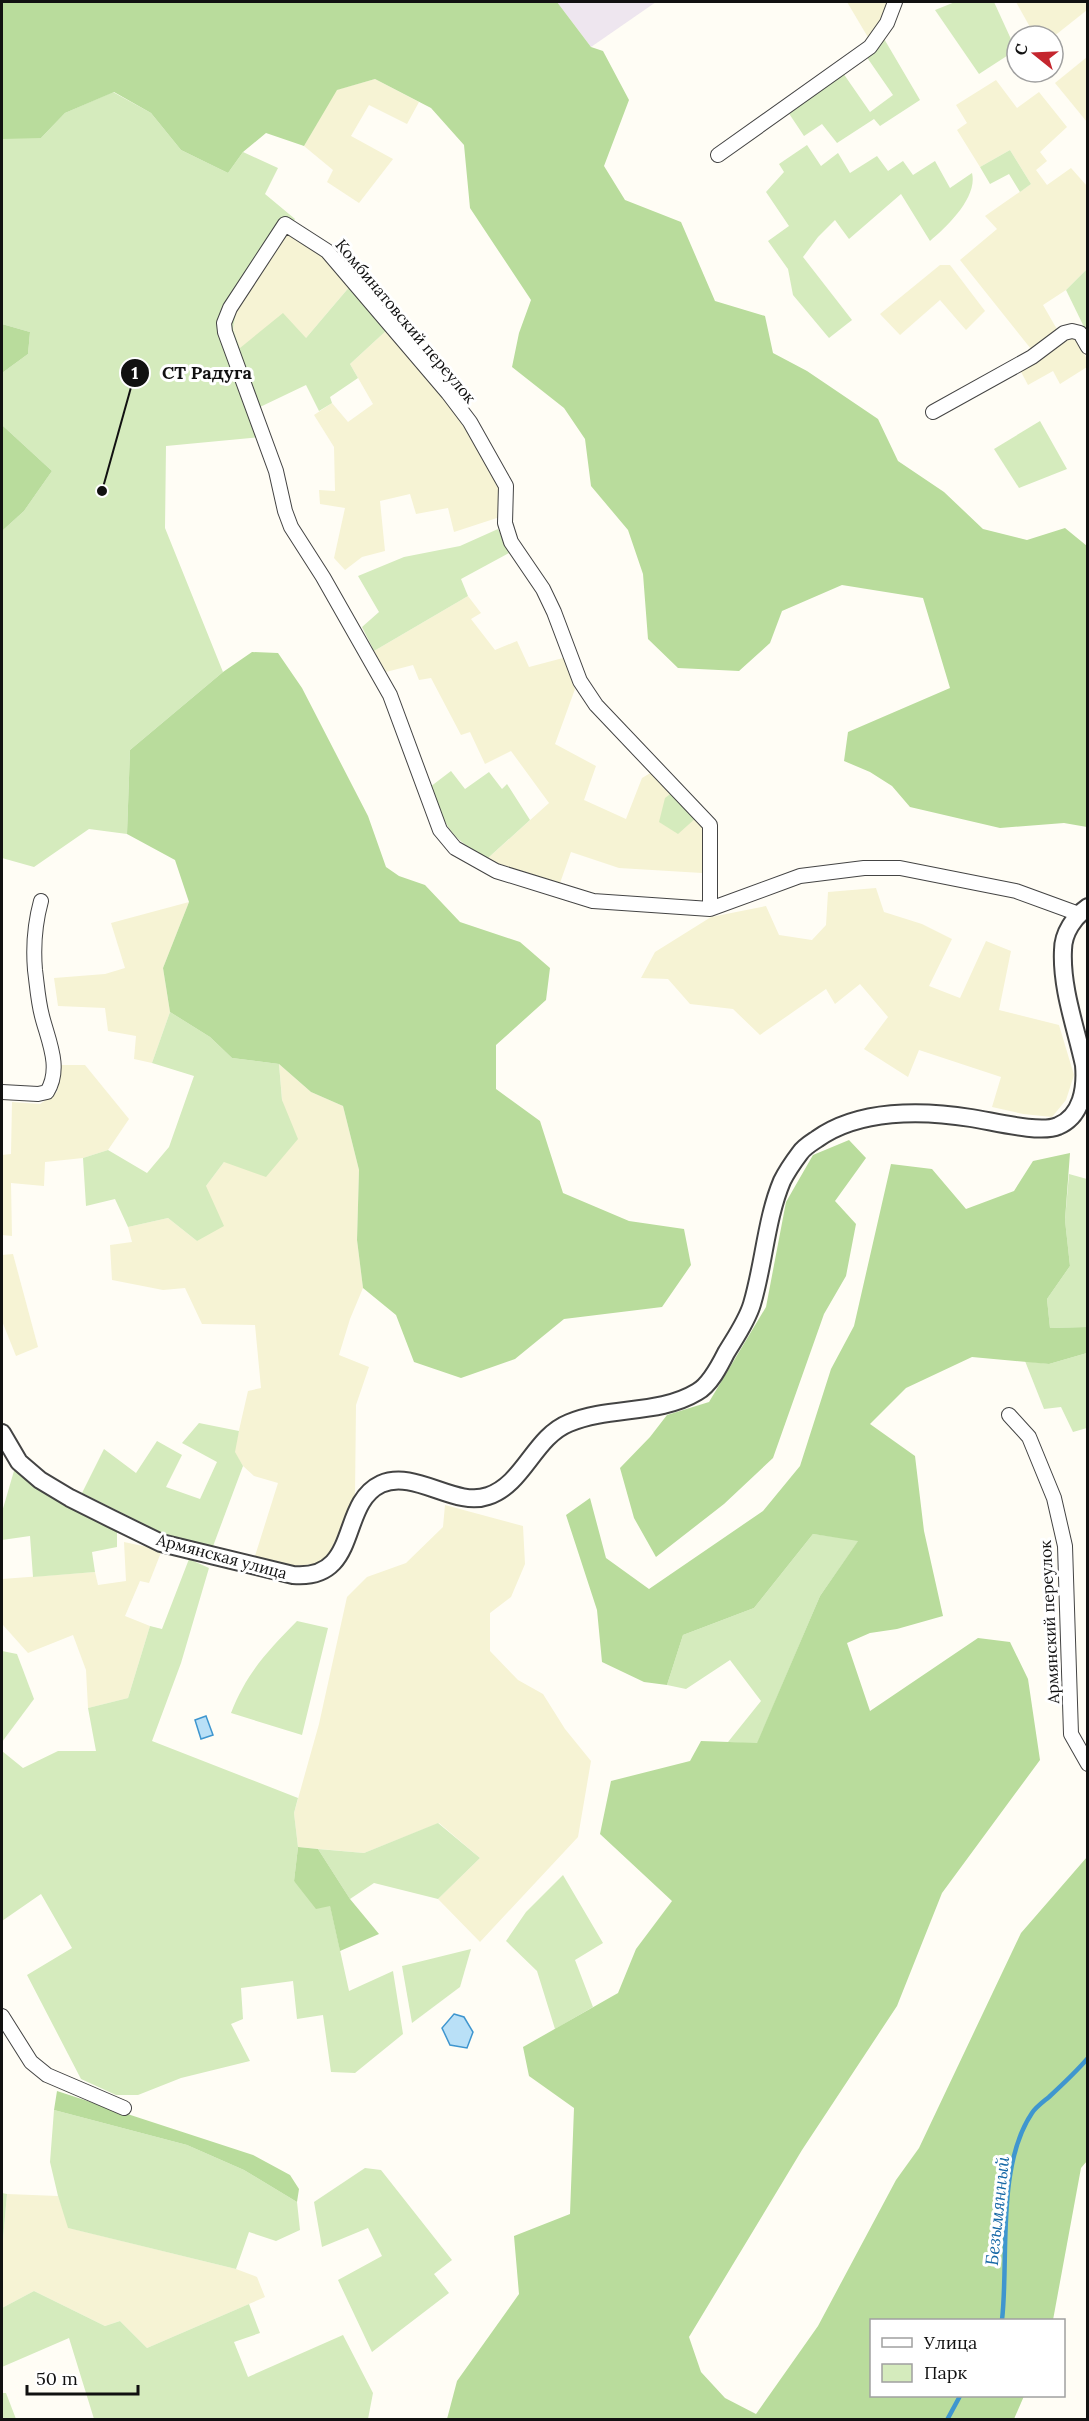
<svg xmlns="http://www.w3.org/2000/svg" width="1089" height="2421" font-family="Lora,serif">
  <rect width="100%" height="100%" fill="#fffdf5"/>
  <path fill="#eee6ef" d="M 557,2 L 656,2 L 591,47 Z"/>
  <g fill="#f6f3d4">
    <path d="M 847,2 L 890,2 L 869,39 Z"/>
    <path d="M 1016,2 L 1087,2 L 1087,10 L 1053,37 L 1035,36 Z"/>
    <path d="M 1087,57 L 1087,122 L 1055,83 Z"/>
    <path d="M 375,79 L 419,102 L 407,124 L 369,105 L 351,136 L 393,159 L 359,203 L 327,182 L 333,170 L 304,146 L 336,90 Z"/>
    <path d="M 996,80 L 1017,108 L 1039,92 L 1067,127 L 1040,152 L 1047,161 L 1036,170 L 1047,185 L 1071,168 L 1087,186 L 1087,269 L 1066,290 L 1043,305 L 1058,331 L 1031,349 L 960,260 L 997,229 L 985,216 L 1031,184 L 1010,150 L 980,167 L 957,130 L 967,123 L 956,105 Z"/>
    <path d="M 287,232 L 326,258 L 351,285 L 306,338 L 240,348 L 233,329 L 236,312 Z"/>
    <path d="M 940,265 L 950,265 L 985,311 L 966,330 L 940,300 L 900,335 L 880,314 Z"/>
    <path d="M 388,329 L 460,415 L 500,487 L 500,517 L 454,532 L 448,508 L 416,514 L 410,494 L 380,501 L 385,551 L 362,557 L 345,570 L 334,558 L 345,508 L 320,504 L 319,490 L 335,491 L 334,447 L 314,415 L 332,403 L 348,422 L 373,404 L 350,364 Z"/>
    <path d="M 1066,338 L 1078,339 L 1087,360 L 1087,367 L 1060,384 L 1053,371 L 1028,385 L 1019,368 Z"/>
    <path d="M 468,596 L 481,613 L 471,619 L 495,650 L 517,641 L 529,667 L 563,658 L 575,689 L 555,744 L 596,766 L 584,800 L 626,819 L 642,778 L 652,772 L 705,827 L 702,873 L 619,868 L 571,852 L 560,883 L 500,864 L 488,858 L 549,803 L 511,751 L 485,764 L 470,732 L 461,735 L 431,678 L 419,680 L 413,665 L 386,672 L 374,651 Z"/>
    <path d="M 876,888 L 884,912 L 922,924 L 952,939 L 929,986 L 960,998 L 986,941 L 1011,951 L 999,1010 L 1059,1025 L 1074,1075 L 1066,1100 L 1052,1117 L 1023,1114 L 992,1107 L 1001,1077 L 919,1050 L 908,1077 L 864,1049 L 888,1017 L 860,984 L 835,1004 L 826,989 L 760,1035 L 733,1009 L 690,1004 L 668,979 L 641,978 L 655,952 L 711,917 L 766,906 L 779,935 L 812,940 L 826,925 L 828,892 Z"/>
    <path d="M 189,902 L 163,968 L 170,1012 L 152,1063 L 134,1059 L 136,1036 L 108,1031 L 105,1008 L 58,1006 L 54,978 L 105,974 L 125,968 L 111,923 Z"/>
    <path d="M 279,1064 L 311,1092 L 343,1106 L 359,1170 L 357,1240 L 363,1288 L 350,1319 L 339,1355 L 369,1367 L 356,1405 L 355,1495 L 328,1556 L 316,1564 L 290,1566 L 255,1556 L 278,1483 L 254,1476 L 243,1466 L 234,1452 L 248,1391 L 261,1388 L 255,1325 L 202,1324 L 185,1288 L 163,1290 L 112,1280 L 110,1245 L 132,1242 L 128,1227 L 168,1218 L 197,1241 L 206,1186 L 224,1162 L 283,1111 Z"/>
    <path d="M 61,1065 L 85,1065 L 129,1119 L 108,1150 L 83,1158 L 45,1162 L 44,1186 L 11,1183 L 12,1236 L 2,1235 L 2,1155 L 11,1154 L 12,1102 L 40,1104 L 57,1092 Z"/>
    <path d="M 13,1254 L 38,1347 L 16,1356 L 2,1321 L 2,1255 Z"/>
    <path d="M 445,1505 L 523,1526 L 525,1564 L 511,1597 L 490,1613 L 490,1651 L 518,1680 L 543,1694 L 565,1729 L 591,1761 L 578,1837 L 480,1942 L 438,1899 L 480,1858 L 439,1823 L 364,1853 L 298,1847 L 294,1813 L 319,1724 L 347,1597 L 367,1577 L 406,1563 L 443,1527 Z"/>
    <path d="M 124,1542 L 162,1550 L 149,1583 L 140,1581 L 125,1616 L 150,1626 L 128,1698 L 88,1708 L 86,1670 L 73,1635 L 28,1653 L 3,1625 L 2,1579 L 95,1572 L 98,1585 L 126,1581 Z"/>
    <path d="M 7,2194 L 58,2196 L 69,2228 L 236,2269 L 257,2277 L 265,2297 L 147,2348 L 120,2321 L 105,2326 L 34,2291 L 2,2308 L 2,2251 Z"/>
  </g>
  <g fill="#d5ebbd">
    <path d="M 955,2 L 994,2 L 1016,50 L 979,74 L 935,10 Z"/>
    <path d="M 883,37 L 920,100 L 880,126 L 874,119 L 837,143 L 822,124 L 804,136 L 788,112 L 843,73 L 870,112 L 893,95 L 866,56 Z"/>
    <path d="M 113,92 L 151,113 L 181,150 L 228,173 L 243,152 L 278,168 L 265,194 L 295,219 L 236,312 L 233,329 L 240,348 L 283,313 L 306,338 L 351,285 L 388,329 L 350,364 L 358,378 L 330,397 L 332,403 L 319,411 L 306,385 L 260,407 L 269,434 L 261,437 L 166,446 L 165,528 L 223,672 L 130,750 L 127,834 L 89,829 L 34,867 L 2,858 L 2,531 L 24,511 L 52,471 L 2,425 L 2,373 L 28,354 L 30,332 L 2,324 L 2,136 L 41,138 L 65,113 Z"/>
    <path d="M 807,145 L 821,166 L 838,153 L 850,173 L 877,156 L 888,171 L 903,161 L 913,175 L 935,161 L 950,188 L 972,173 C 978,197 947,227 930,241 L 901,194 L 849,239 L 835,220 L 818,237 L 803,257 L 852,320 L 829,338 L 793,295 L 788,269 L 768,241 L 789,226 L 766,192 L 784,172 L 779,164 Z"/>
    <path d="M 1010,150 L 1031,184 L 1020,192 L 1009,174 L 990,184 L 980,167 Z"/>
    <path d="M 1087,269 L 1087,333 L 1066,290 Z"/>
    <path d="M 1040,421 L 1067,469 L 1019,488 L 994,449 Z"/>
    <path d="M 498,529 L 509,553 L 461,579 L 468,596 L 374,651 L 362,627 L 379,612 L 358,576 L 404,557 L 460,546 Z"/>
    <path d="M 451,771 L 465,789 L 489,772 L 502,789 L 507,784 L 530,820 L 488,858 C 447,837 447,827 430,787 Z"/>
    <path d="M 673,792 L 697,817 L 678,834 L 659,822 L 665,798 Z"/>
    <path d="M 170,1012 L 210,1037 L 232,1058 L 279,1064 L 282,1100 L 298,1139 L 266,1177 L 224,1162 L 206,1186 L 224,1226 L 197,1241 L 168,1218 L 128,1227 L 115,1199 L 86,1206 L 83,1158 L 108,1150 L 147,1173 L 169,1147 L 194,1076 L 152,1063 Z"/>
    <path d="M 1069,1174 L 1087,1179 L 1087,1327 L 1050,1328 L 1047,1299 L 1070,1266 L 1065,1220 Z"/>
    <path d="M 1087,1353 L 1087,1428 L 1073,1432 L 1061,1407 L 1044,1409 L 1025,1361 L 1049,1364 Z"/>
    <path d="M 199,1423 L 239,1431 L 235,1452 L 243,1466 L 212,1549 L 166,1535 L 82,1493 L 104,1449 L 136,1473 L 157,1441 L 182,1455 L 166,1487 L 200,1499 L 217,1462 L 182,1443 Z"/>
    <path d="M 16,1464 L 32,1485 L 117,1528 L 117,1547 L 92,1552 L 95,1572 L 33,1577 L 30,1536 L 2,1540 L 2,1512 Z"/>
    <path d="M 813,1534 L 859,1540 L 820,1596 L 757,1744 L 728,1742 L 761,1701 L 730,1660 L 686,1689 L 667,1685 L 683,1635 L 754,1608 Z"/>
    <path d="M 189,1559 L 209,1568 L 181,1663 L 152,1741 L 298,1798 L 294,1813 L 298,1847 L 294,1881 L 330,1905 L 349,1991 L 393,1971 L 403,2034 L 355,2073 L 331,2072 L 323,2015 L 297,2019 L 293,1981 L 241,1988 L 243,2019 L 231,2024 L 250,2061 L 181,2078 L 138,2095 L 116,2095 L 81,2079 L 27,1975 L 72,1948 L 41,1894 L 2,1921 L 2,1751 L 23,1768 L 58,1751 L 96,1751 L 88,1708 L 128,1698 L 150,1626 L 162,1629 Z"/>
    <path d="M 297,1621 L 328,1628 L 302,1735 L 231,1713 C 247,1672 267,1652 297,1621 Z"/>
    <path d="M 2,1651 L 17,1654 L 34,1699 L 2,1742 Z"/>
    <path d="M 438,1823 L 480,1858 L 438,1899 L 374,1883 L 350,1899 L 318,1849 L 364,1853 Z"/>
    <path d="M 563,1875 L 603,1943 L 575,1960 L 593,2007 L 555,2029 L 537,1971 L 506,1941 L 526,1912 Z"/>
    <path d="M 471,1949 L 460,1987 L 412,2023 L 402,1966 Z"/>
    <path d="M 54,2110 L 187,2145 L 244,2170 L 297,2202 L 300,2230 L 276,2241 L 249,2232 L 236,2269 L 68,2228 L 58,2196 L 50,2162 Z"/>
    <path d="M 365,2168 L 381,2170 L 452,2260 L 434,2274 L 449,2293 L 372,2352 L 338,2280 L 382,2256 L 368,2228 L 322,2247 L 314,2202 Z"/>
    <path d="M 2,2193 L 7,2194 L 2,2251 Z"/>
    <path d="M 34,2291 L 105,2326 L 120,2321 L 147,2348 L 249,2304 L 260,2333 L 234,2342 L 248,2377 L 343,2335 L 373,2393 L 368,2419 L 94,2419 L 69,2338 L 2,2367 L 2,2308 Z"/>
    <path d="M 2,2393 L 6,2393 L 16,2419 L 2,2419 Z"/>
  </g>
  <g fill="#b9dc9c">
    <path d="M 2,2 L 557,2 L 591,47 L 603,51 L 629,100 L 604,166 L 625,200 L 681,222 L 715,301 L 765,316 L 773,353 L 807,371 L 878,419 L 898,461 L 944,492 L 983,529 L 1027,540 L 1065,528 L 1087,546 L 1087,827 L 1064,823 L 1000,828 L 910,807 L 892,786 L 870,772 L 844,761 L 848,732 L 950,688 L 923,598 L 842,585 L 782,611 L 770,643 L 739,671 L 678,668 L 648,639 L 643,574 L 628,530 L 591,486 L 585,439 L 564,408 L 512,367 L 519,333 L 531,300 L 470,208 L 464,145 L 431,108 L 375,79 L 337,90 L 304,146 L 266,133 L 243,152 L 228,173 L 181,150 L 151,113 L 114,92 L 65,113 L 41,138 L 2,139 Z"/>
    <path d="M 2,324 L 30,332 L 28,354 L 2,373 Z"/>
    <path d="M 2,425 L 52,471 L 24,511 L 2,531 Z"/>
    <path d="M 252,652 L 278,653 L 302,688 L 368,816 L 386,867 L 399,876 L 425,885 L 460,922 L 520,942 L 550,968 L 546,1000 L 496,1045 L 496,1089 L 540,1121 L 563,1193 L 629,1221 L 684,1229 L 691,1265 L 662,1307 L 564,1319 L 515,1359 L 461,1378 L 414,1362 L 396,1315 L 363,1288 L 357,1240 L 359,1170 L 343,1106 L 311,1092 L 279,1064 L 232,1058 L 210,1037 L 170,1012 L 163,968 L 189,902 L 175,860 L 127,834 L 130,750 L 223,672 Z"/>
    <path d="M 849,1140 L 866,1158 L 835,1201 L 856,1224 L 846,1276 L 824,1314 L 773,1458 L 724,1504 L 656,1557 L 634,1518 L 620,1468 L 650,1437 L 667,1415 L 709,1402 L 766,1307 L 786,1202 L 813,1155 Z"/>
    <path d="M 1070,1153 L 1065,1220 L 1070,1266 L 1047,1299 L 1050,1328 L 1087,1327 L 1087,1353 L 1049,1364 L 972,1357 L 906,1388 L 870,1424 L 915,1456 L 924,1531 L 943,1616 L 897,1629 L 870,1633 L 847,1643 L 870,1711 L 978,1638 L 1010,1642 L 1028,1679 L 1040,1760 L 942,1893 L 897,2006 L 802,2150 L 689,2337 L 701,2372 L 725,2398 L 756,2414 L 818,2326 L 896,2180 L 919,2148 L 1021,1933 L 1087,1857 L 1087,2161 L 1081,2168 L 1053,2320 L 872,2320 L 872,2396 L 1024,2396 L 1014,2419 L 447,2419 L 457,2381 L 519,2294 L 514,2236 L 570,2214 L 574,2108 L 529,2076 L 523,2047 L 618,1993 L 636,1949 L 672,1901 L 600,1834 L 611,1781 L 690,1761 L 701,1741 L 757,1743 L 820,1596 L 858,1541 L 813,1534 L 754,1608 L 683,1635 L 667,1685 L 644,1682 L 602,1662 L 597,1610 L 566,1515 L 590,1498 L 606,1558 L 649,1589 L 763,1511 L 800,1466 L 831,1369 L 854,1326 L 891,1164 L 932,1169 L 966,1209 L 1014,1191 L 1033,1161 Z"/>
    <path d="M 298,1847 L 318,1849 L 350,1899 L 379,1934 L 340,1951 L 330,1906 L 316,1909 L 294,1881 Z"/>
    <path d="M 57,2091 L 253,2155 L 290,2175 L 299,2189 L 297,2202 L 244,2170 L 187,2145 L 54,2110 Z"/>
  </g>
  <g fill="#b9e0f7" stroke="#3f96cf" stroke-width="1.5">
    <path d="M 206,1716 L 213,1735 L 201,1739 L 195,1720 Z"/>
    <path d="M 454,2014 L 464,2017 L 473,2032 L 467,2048 L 450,2045 L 442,2028 Z"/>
  </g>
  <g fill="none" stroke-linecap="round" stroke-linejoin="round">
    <g stroke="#3f96cf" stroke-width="4.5">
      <path d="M 1002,2320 C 1009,2260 996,2166 1032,2113 C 1036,2107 1043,2102 1049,2097 C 1062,2085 1076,2072 1088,2058"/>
      <path d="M 947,2420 L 960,2396"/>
    </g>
    <defs>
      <g id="minor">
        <path d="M 718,155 L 870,47 L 887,23 L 895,2"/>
        <path d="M 933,412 L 1032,357 L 1064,333 L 1072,331 L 1080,333 L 1088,347"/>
        <path d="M 710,909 L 710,825 L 596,705 L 580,681 L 554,612 L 543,589 L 511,542 L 505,523 L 506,486 L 470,422 L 448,393 L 327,251 L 285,224 L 230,308 L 224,323 L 225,332 L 276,471 L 285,511 L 291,527 L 323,577 L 390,695 L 440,830 L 455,848 L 496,871 L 593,901 L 710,909 L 800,876 L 864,868 L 900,868 L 1016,891 L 1079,914"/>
        <path d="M 2,1092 L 38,1094 L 47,1092 C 62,1068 48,1040 42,1016 C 38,1001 37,985 35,970 C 33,946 35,923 41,901"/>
        <path d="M 1009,1415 L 1029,1437 L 1054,1498 L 1065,1546 L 1071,1734 L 1088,1764"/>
        <path d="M 2,2016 L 31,2062 L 47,2075 L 124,2108"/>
      </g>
      <path id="tertiary" d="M 2,1433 L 19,1462 L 40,1480 L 70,1498 L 110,1518 L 161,1543 L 293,1575 C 361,1581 338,1504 381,1484 C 415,1469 455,1508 488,1496 C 524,1484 534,1437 569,1423 C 609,1406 659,1415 697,1392 C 710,1385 720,1365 726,1353 C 735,1338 747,1321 752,1304 C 764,1264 766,1219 782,1181 C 787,1171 794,1161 800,1153 C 804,1147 811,1143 817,1139 C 859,1109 922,1110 971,1118 C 992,1121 1040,1134 1058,1126 C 1082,1116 1086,1088 1084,1065 C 1076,1028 1061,988 1063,950 C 1063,933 1074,917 1088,907"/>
    </defs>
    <use href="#minor" stroke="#444" stroke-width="16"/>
    <use href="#tertiary" stroke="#444" stroke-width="20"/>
    <use href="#minor" stroke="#fff" stroke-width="14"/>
    <use href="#tertiary" stroke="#fff" stroke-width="16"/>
  </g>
  <g text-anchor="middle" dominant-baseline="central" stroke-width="6" stroke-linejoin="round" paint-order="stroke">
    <g font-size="16" fill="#111" stroke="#fff">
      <text transform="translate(406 321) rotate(50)">Комбинатовский переулок</text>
      <text transform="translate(222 1556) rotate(15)">Армянская улица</text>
      <text transform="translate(1049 1622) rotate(-93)">Армянский переулок</text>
    </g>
    <g font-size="18" font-style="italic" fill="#1768a6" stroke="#fff">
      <text transform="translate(997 2211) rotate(-84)">Безымянный</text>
    </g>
  </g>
  <path fill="none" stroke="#111" stroke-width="2" d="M102 491L135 373"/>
  <g fill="#111" stroke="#fff" stroke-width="2">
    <circle cx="102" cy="491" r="6"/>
    <circle cx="135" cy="373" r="15"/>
  </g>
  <g font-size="18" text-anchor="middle" font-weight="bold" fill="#fff">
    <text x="135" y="379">1</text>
  </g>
  <g font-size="18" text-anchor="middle" font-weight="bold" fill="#111" stroke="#fff" stroke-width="6" stroke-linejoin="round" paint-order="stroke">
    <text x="207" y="379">СТ Радуга</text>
  </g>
  <rect width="1089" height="2421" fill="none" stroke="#111111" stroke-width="6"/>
  <rect x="870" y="2319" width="195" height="78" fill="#ffffff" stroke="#a0a0a0" stroke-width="1.5"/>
  <rect x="882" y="2338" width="30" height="9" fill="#ffffff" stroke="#a0a0a0" stroke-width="1.5"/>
  <text x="924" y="2349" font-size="18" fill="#111111">Улица</text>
  <rect x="882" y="2364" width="30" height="18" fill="#d5ebbd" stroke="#a0a0a0" stroke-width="1.5"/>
  <text x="924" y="2379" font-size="18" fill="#111111">Парк</text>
  <g transform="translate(1035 54) rotate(288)"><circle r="28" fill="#ffffff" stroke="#a0a0a0" stroke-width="1.5"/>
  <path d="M0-4.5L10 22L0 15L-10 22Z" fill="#c4262e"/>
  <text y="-9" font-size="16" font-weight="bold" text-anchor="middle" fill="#111111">С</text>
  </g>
  <path d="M27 2385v9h111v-9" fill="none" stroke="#111111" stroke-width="3"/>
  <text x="36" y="2385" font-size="18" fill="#111111" stroke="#ffffff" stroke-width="4.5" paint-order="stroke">50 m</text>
</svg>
